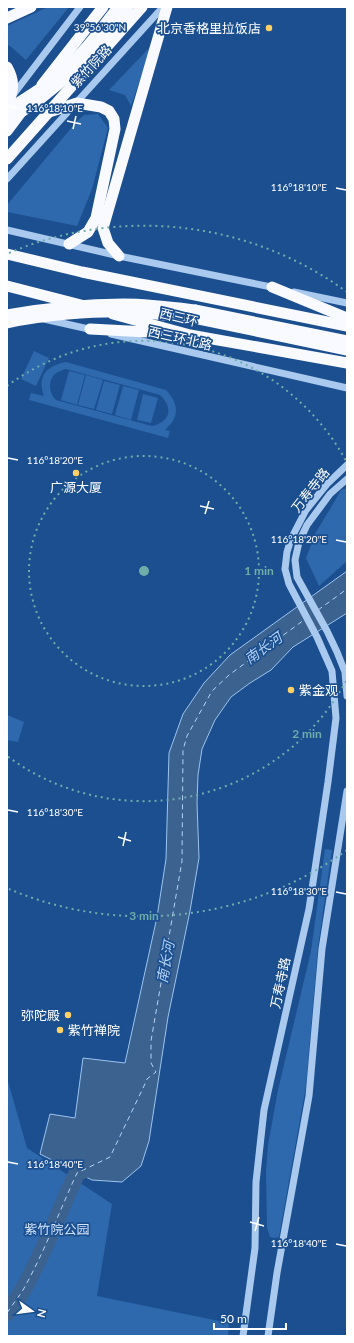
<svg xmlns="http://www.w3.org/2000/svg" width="354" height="1343" font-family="Lato,'Noto Sans SC',sans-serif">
  <rect width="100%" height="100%" fill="#1b4f8f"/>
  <g fill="#2e69ad" fill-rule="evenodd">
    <path d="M 48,7 L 69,7 L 26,60 L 10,46 L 7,45 L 7,26 Z"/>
    <path d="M 152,45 L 131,106 L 125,95 L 109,90 Z"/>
    <path d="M 98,114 L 108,128 L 92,189 L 77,226 L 7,212 L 7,205 L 77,121 L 84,115 Z"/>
    <path d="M 34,351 L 49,358 L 36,386 L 21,379 Z"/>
    <path d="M 66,362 L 166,390 C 179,404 180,417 165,430 L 170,431 L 168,438 L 29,400 L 31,393 L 44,396 C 37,376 46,366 66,362 ZM 66,369 L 160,395 C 174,408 170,422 152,426 L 56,400 C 48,393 48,379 56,373 C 59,371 63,370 66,369 Z"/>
    <path d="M 69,371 L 85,375 L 77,405 L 61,400 Z"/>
    <path d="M 86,375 L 103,380 L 94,409 L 78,405 Z"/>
    <path d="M 104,381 L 120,385 L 112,414 L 96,410 Z"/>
    <path d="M 123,386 L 139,390 L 131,420 L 115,415 Z"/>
    <path d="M 143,394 L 158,398 L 151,423 L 137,420 Z"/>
    <path d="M 347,488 L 347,561 L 319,586 L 306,558 L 316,532 L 330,509 L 341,490 Z"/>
    <path d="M 7,715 L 24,722 L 18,742 L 7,740 Z"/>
    <path d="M 325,849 L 332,850 L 318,947 L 306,1086 L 279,1237 L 274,1238 L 270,1237 L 267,1228 L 266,1172 L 268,1145 L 278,1090 L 311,951 Z"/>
    <path d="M 7,1078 L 27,1148 L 112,1204 L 97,1296 L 229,1323 L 228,1336 L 7,1336 Z"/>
  </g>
  <path fill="#3c6290" stroke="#9cc4f0" d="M 347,571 L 347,613 L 293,647 L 271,670 L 250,683 L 231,697 L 215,720 L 202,749 L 198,775 L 197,803 L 199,858 L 190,911 L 168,1017 L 149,1141 L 141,1166 L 122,1182 L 92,1180 L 40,1154 L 50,1114 L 75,1118 L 83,1058 L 125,1063 L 157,917 L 166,859 L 169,753 L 183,714 L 204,683 L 230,655 Z"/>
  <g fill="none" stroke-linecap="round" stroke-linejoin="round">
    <path stroke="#3c6290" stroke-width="17" d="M 7,1313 C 12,1305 18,1298 23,1290 C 44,1253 59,1212 77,1173 L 98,1163"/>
    <g stroke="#b5d3f5" stroke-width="1" stroke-dasharray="5 4" stroke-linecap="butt">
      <path d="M 318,610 L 347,589"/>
      <path d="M 7,1313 C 12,1305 18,1298 23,1290 C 44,1253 59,1212 77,1173 L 110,1157 L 144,1086 L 147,1079 L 156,1072 L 151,1063 L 151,1041 L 182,861 L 183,750 L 187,736 L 212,691 L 229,675 L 304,620"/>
    </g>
    <g stroke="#a9c9ee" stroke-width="7">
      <path d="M 13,95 L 80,7"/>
      <path d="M 7,179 L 163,7"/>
      <path d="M 7,230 L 119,256 L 276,288"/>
      <path d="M 294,292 L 347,303"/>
      <path d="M 44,319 L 93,330"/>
      <path d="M 111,334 L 347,388"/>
      <path d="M 347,479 L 330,494 L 307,525 L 299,542 L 295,560 L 297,577 L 327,631 L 337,652 L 345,672 L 347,696"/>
      <path d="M 243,1336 L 255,1248 L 256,1182 L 264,1110 L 309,909 L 328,782 L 336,718 L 332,671 L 317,637 L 289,584 L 285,569 L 287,552 L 291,539 L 306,510 L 327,484 L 347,465"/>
      <path d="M 268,1336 L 277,1273 L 309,1096 L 322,949 L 347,791"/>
    </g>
    <g stroke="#f8faff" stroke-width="11">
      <path d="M 7,18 L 31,7"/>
      <path d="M 7,67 C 15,81 14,91 7,105"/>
      <path d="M 42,85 L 103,7"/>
      <path d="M 49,112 L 77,103 L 101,107 L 109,111 L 114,119 L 115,129 L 96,218 L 88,232 L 69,244"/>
      <path d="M 7,131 L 22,111"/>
      <path d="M 7,159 L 142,7"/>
      <path d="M 7,254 L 82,272 L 347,326"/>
      <path d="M 119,256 L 108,243 L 103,228 L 167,7"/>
      <path d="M 7,286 L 81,305"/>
      <path d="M 272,287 L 347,318"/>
      <path d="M 195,310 L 347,341"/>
      <path d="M 113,314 L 190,335 L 347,363"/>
      <path d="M 194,318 L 347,350"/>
      <path d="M 90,329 L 167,333"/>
    </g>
    <g stroke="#f8faff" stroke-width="11">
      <path d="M 7,110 C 23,100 39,90 54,79 C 79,59 99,32 118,7"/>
      <path d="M 7,120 C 58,93 93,52 128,7"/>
      <path d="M 7,315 C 46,308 85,304 124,304 C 148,304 171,307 195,310"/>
      <path d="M 7,323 C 43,315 92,311 129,312 C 151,313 172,316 194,318"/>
    </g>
  </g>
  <path fill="none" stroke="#fff" stroke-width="1.5" d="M 100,18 L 103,8M 8,106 L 18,108M 67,121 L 81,124M 73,129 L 76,116M 336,188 L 346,190M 8,458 L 18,460M 200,506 L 214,509M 205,514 L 209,501M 336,540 L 346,542M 8,810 L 18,812M 118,837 L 131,841M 123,846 L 126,832M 336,892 L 346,894M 8,1162 L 18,1164M 250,1222 L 264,1226M 255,1231 L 259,1217M 336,1244 L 346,1246"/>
  <g fill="none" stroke="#6fada8" stroke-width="2" stroke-dasharray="2 4">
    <circle cx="144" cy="571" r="115"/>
    <path d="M346 681A230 230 0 0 1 7 756M7 386A230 230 0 0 1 346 461"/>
    <path d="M347 850A345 345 0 0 1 9 889M9 253A345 345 0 0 1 347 292"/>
  </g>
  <g fill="#ffd166" stroke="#1b4f8f" stroke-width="1.5">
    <circle cx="269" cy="28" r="4"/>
    <circle cx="76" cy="473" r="4"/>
    <circle cx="291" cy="690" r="4"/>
    <circle cx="68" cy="1015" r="4"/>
    <circle cx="60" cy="1030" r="4"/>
  </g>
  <g text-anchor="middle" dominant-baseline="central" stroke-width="3.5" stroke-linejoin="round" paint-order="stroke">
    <g font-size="13" fill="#fff" stroke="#1b4f8f" text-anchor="end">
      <text x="261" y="28">北京香格里拉饭店</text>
      <text x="76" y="487" text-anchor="middle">广源大厦</text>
      <text x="299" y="690" text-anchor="start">紫金观</text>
      <text x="60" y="1015">弥陀殿</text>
      <text x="68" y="1030" text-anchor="start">紫竹禅院</text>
    </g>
    <g font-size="13" fill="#fff" stroke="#1b4f8f">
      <text transform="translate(91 66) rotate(-47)">紫竹院路</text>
      <text transform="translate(179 317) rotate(14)">西三环</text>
      <text transform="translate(180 338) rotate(13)">西三环北路</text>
      <text transform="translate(310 490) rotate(-52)">万寿寺路</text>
      <text transform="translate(280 983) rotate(-78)">万寿寺路</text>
    </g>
    <g font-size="13" fill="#cfe3fa" stroke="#1b4f8f">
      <text x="57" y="1229">紫竹院公园</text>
    </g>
    <g font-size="14" font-style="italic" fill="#b5d3f5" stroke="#1b4f8f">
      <text transform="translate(263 648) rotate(-36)">南长河</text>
      <text transform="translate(165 962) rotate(-80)">南长河</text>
    </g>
  </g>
  <g font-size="10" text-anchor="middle" fill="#fff" stroke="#1b4f8f" stroke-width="3.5" stroke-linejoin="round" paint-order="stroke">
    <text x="100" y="31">39°56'30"N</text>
    <text x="55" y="112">116°18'10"E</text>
    <text x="299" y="191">116°18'10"E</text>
    <text x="55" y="464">116°18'20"E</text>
    <text x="299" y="543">116°18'20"E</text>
    <text x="55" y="816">116°18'30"E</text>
    <text x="299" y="895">116°18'30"E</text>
    <text x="55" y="1168">116°18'40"E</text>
    <text x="299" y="1247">116°18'40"E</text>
  </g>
  <circle cx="144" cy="571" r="6" fill="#6fada8" stroke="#1b4f8f" stroke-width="2"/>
  <g font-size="12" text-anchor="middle" font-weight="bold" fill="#6fada8" stroke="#1b4f8f" stroke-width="3.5" stroke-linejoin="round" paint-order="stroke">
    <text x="259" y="575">1 min</text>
    <text x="307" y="738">2 min</text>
    <text x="144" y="920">3 min</text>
  </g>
  <rect width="354" height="1343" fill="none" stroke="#ffffff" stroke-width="16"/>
  <g transform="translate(32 1311) rotate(104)" stroke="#1b4f8f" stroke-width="3" paint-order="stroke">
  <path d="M0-3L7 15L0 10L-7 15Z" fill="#ffffff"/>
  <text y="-6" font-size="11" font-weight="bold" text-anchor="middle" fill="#ffffff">N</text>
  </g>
  <path d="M214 1323v6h72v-6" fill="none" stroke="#ffffff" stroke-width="2"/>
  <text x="220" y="1323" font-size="12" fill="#ffffff" stroke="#1b4f8f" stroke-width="3" paint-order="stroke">50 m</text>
</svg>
